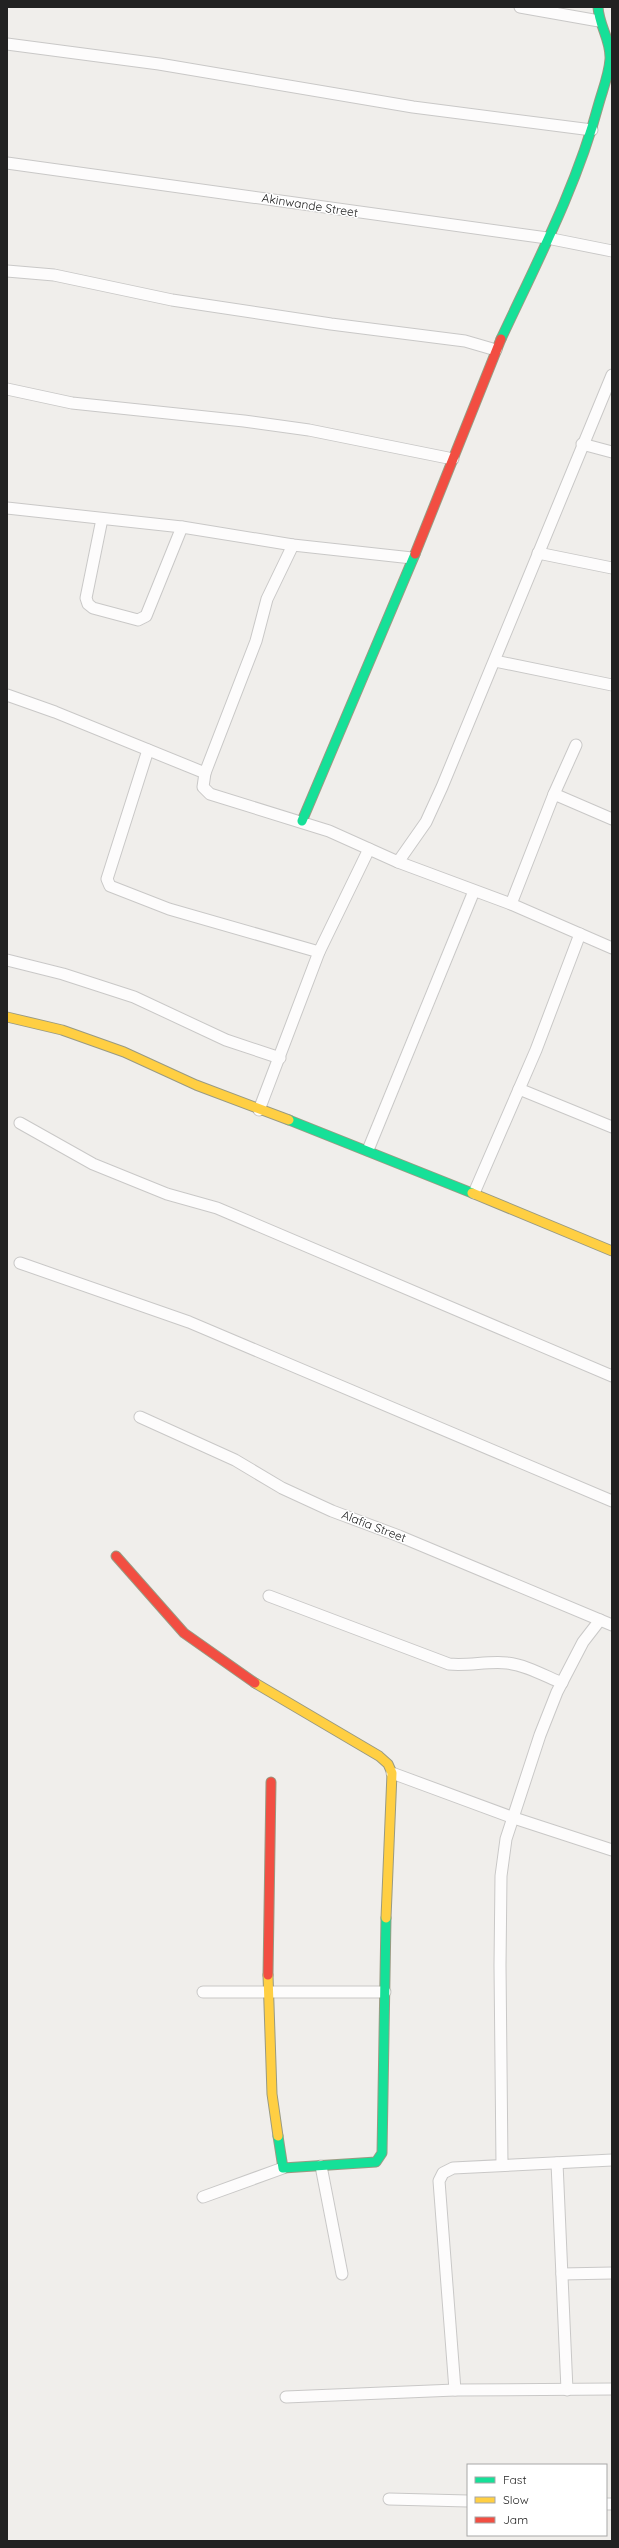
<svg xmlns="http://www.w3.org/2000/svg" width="619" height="2548" font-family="Quicksand,sans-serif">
  <rect width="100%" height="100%" fill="#f0eeeb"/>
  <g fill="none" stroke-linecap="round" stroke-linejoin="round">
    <defs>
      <g id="street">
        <path d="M 520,7 L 599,21"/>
        <path d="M 7,44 L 159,64 L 413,107 L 592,130"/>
        <path d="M 7,163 L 547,238 L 612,251"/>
        <path d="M 7,271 L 54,275 L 172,300 L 331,324 L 465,341 L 496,350"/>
        <path d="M 7,389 L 72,403 L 244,421 L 309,430 L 453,459"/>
        <path d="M 582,444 L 612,452"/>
        <path d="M 7,508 L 182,527 L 293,545 L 412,558"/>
        <path d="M 102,519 L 86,598 L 88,604 L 93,608 L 138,620 L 146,616 L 182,527"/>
        <path d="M 293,545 L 267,599 L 256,641 L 205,773 L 203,787 L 210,794 L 329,831 L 398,862 L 511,904 L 612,948"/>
        <path d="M 538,553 L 612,568"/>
        <path d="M 495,661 L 612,685"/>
        <path d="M 7,695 L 55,712 L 205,773"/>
        <path d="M 148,750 L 107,879 L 110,886 L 169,909 L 319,952"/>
        <path d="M 554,794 L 576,745"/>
        <path d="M 398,862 L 426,822 L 442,787 L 612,375"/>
        <path d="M 511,904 L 554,794 L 612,819"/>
        <path d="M 7,960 L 63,974 L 134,997 L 226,1040 L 280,1058"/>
        <path d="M 519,1089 L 612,1127"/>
        <path d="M 259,1110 L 319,952 L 369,849"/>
        <path d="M 20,1123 L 93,1164 L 167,1194 L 217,1208 L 612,1376"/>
        <path d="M 368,1150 L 474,891"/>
        <path d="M 474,1193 L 536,1050 L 580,934"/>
        <path d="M 20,1263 L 189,1322 L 612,1501"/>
        <path d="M 140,1417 L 235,1460 L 282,1488 L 332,1511 L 399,1536 L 612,1625"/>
        <path d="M 269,1596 L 449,1664 C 468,1666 488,1661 507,1663 C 526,1665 545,1676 562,1683"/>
        <path d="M 392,1773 L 514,1818 L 612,1850"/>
        <path d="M 203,1992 L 385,1992"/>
        <path d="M 612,2160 L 453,2168 L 443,2173 L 439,2181 L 455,2390 L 612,2389"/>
        <path d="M 557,2163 L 567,2390"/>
        <path d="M 502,2165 L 500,1965 L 501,1876 L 506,1839 L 540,1735 L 557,1692 L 583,1642 L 600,1620"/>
        <path d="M 321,2166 L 342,2274"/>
        <path d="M 203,2197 L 283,2168"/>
        <path d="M 562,2274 L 612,2273"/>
        <path d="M 286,2397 L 455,2390"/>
        <path d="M 389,2499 L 468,2501"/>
        <path d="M 606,2504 L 612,2504"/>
      </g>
      <g id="fast">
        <path d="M 501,339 C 537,262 577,186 599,103 C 603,89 609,74 610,59 C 611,40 599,26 598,7"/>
        <path d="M 302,821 L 415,554"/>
        <path d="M 289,1120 L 472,1193"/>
        <path d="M 278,2136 L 283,2168 L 376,2162 L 382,2153 L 386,1918"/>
      </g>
      <g id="slow">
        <path d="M 7,1017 L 62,1030 L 124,1052 L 196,1085 L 289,1120"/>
        <path d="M 472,1193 L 612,1251"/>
        <path d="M 255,1683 L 379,1756 L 388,1764 L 392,1773 L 386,1918"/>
        <path d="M 268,1975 L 272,2094 L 278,2136"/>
      </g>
      <g id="jam">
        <path d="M 415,554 L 501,339"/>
        <path d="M 116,1556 L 184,1633 L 255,1683"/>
        <path d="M 268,1975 L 271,1782"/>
      </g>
    </defs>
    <use href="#street" stroke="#c9c8c7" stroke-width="13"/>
    <use href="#fast" stroke="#999a82" stroke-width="11"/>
    <use href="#slow" stroke="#999a82" stroke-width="11"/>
    <use href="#jam" stroke="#999a82" stroke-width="11"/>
    <use href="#street" stroke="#fdfcfc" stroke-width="11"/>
    <use href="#fast" stroke="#16e098" stroke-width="9"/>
    <use href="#slow" stroke="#ffcf43" stroke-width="9"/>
    <use href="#jam" stroke="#f24e42" stroke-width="9"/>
  </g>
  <g text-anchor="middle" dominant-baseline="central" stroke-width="3" stroke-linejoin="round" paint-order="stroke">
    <g font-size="12" fill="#222" stroke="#fff">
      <text transform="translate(310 205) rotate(9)">Akinwande Street</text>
      <text transform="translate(374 1526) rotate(21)">Alafia Street</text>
    </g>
  </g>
  <rect width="619" height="2548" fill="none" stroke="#222222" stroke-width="16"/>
  <rect x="467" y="2464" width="140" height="72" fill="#ffffff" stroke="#a7a7a7"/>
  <rect x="475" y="2477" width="20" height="6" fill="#16e098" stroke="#a7a7a7"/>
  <text x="503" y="2484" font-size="12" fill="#222222">Fast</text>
  <rect x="475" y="2497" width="20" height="6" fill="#ffcf43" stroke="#a7a7a7"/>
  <text x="503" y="2504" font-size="12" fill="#222222">Slow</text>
  <rect x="475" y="2517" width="20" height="6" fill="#f24e42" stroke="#a7a7a7"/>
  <text x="503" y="2524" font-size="12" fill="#222222">Jam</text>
</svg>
